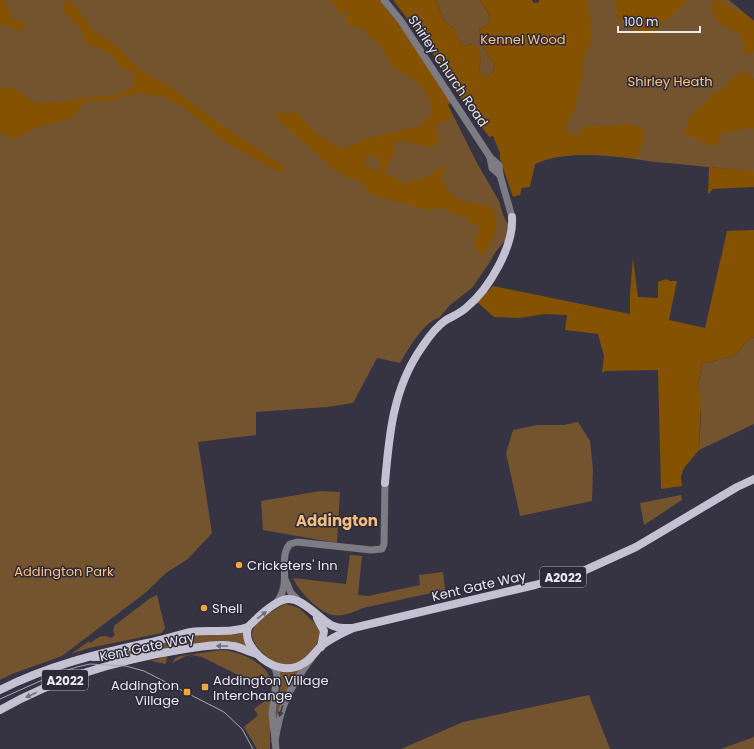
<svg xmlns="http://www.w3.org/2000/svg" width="754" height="749" font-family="Poppins,sans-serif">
  <rect width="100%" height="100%" fill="#363343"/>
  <g fill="#73542f">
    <path d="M 0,0 L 372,0 L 448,105 L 477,163 L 499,201 L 503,215 L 512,232 L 494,254 L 490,262 L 472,288 L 450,305 L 439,318 C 424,321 408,350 400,363 L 377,358 L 353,403 L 327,407 L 256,412 L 256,435 L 198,442 L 212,533 L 188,559 L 166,573 L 145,593 L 62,656 L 12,674 L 0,680 Z"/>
    <path d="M 436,0 L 479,0 L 487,10 L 490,20 L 485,27 L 479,29 L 485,50 L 495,65 L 493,72 L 488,77 L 483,76 L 479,70 L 481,57 L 472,44 L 464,46 L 457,38 L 457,31 L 444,20 Z"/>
    <path d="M 569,0 L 729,0 L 754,21 L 754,172 C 721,168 689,165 656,162 C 620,157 569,148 535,164 L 530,187 Z"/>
    <path d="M 754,337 L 754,424 L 699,450 L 701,415 L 698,386 L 702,364 L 734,356 L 749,339 Z"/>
    <path d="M 578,422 L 590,441 L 593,469 L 592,501 L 520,516 L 506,453 L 513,430 L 537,425 L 564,425 Z"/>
    <path d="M 321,491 L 340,492 L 337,543 L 263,530 L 261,501 Z"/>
    <path d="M 681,495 L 682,500 L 644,525 L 640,503 Z"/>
    <path d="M 350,555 L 362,556 L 358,595 L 368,596 L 420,585 L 419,575 L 443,572 L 445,590 L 363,608 C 354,612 343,617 333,615 C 319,613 298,590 293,578 L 346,584 Z"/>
    <path d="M 157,595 L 165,628 L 162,633 L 89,648 L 71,654 L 89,641 L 90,643 C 98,638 102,633 111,638 L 115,635 L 113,630 L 115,625 L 149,599 Z"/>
    <path d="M 286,604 L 299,608 L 320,628 C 319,641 317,646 308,655 C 303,660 298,665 291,666 C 278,669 250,646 252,633 C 253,623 277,607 286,604 Z"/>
    <path d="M 245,632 L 248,647 L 232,641 L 216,641 L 149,653 L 149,651 L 158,648 L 158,644 L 196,635 L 239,634 Z"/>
    <path d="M 153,645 L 145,649 L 145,653 L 132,657 L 117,653 Z"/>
    <path d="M 222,650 C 240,651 268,664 272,683 L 250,681 L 202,657 L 192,655 L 186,656 L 172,663 L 175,658 L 180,656 Z"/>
    <path d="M 167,656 L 166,664 L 151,661 Z"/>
    <path d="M 304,666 C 289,684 281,700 275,722 C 275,704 284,688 279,670 Z"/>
    <path d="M 589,695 L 610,749 L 401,749 L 463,722 Z"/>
    <path d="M 270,697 L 270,749 L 257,749 L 244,727 L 258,715 L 254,709 Z"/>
    <path d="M 754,737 L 754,749 L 721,749 Z"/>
  </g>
  <g fill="#845200" fill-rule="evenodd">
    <path d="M 0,0 L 2,0 L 9,7 L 10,18 L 21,21 L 25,26 L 23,31 L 0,24 Z"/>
    <path d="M 331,0 L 380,0 L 405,32 L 452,102 L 448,105 L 453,117 L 437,125 L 436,130 L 438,133 L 438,142 L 432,147 C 417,147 408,137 392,144 L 396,148 C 393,158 387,164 385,173 L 406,184 L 414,179 L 423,179 L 445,166 L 445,172 L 441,176 C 447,195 457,201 477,204 C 481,205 486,205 489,206 C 506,217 491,245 482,256 C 468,243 477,243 479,227 L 476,224 L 468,223 L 466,216 L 454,215 L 445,208 L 428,210 L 372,195 L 360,181 L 346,177 L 330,167 L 326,162 L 277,119 L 279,111 L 288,114 L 297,112 C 309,130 324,139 342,149 L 368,138 L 420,126 L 430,116 L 432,105 L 428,96 L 418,82 L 392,66 L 380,45 L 371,38 L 363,28 L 350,26 L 345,21 L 349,14 L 347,10 L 342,16 ZM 371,156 L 377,157 L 380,164 L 380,171 L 371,169 L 364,161 L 366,157 Z"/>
    <path d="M 393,0 L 436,0 L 444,20 L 457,31 L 457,38 L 464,46 L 472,44 L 476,46 L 481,57 L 479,70 L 483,75 L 488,77 L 493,72 L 495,65 L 485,50 L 479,29 L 485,27 L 490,20 L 487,10 L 479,0 L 532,0 L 534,3 L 539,2 L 539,0 L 588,0 L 591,23 L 591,42 L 585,55 L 581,83 L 574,112 L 565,128 L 569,133 L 576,137 L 579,135 L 584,127 C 596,124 601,127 612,126 C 626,126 631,120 644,131 C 645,141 641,151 635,158 C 604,155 564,150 535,164 L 530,187 L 522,188 L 520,195 L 513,197 L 500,159 L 500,153 L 493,136 L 489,137 L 452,86 L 431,50 Z"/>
    <path d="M 615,0 L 688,0 L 650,36 C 642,34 623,26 619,19 C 616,14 616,6 615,0 Z"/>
    <path d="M 716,0 L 726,3 L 734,11 L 740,10 L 754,21 L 754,52 L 748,55 L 743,52 L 743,40 L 738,32 C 724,29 712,19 711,4 Z"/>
    <path d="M 63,1 L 73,3 L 94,31 L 117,46 L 142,72 L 166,84 L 206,114 L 287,169 L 281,173 L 227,143 L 185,108 L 164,97 L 140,93 L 104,101 L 85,101 L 72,118 L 35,128 L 16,139 L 6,136 L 0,131 L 0,88 L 13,88 L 35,103 L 59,102 L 88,97 L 117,95 L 133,87 L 134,73 L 119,66 L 111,54 L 86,43 L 81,29 L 64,12 Z"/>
    <path d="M 747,72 L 754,80 L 754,129 C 742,127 733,133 720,134 L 718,145 L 712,146 L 686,135 L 685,129 L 690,116 L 702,106 L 711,95 L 725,88 L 733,77 L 738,73 Z"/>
    <path d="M 709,167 L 754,171 L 754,187 L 713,189 L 708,194 Z"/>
    <path d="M 754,230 L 754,337 L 749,339 L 734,356 L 702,364 L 698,386 L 701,401 L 699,450 L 684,468 L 681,476 L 682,486 L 661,489 L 658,370 L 605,371 L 602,373 L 604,356 L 598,334 L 565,330 L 567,315 L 544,314 L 520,318 L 494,317 L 477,302 L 493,286 L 630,314 L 630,293 L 633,258 L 638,297 L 658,298 L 658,282 L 666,279 L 670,281 L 677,281 L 669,320 L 705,328 L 727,231 Z"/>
  </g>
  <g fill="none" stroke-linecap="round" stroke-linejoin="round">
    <g stroke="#7d7c84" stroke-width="7">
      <path d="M 384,0 L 401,21 L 490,157 L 499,165 L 500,175 L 512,217"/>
      <path d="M 490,157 L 492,168 L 500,175"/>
      <path d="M 286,581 L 291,593 L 300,602"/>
      <path d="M 276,603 C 293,583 277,558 290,544 L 297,542 L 371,550 L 382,549 L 384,544 L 385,483"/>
      <path d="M 269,663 L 275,668 L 277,675 L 272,714 L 276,749"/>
      <path d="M 275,741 C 281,704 289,689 311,659"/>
    </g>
    <g stroke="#c4c2d2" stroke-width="8">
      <path d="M 385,483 C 389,435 393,388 422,347 C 428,338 437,326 446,320 C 453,316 461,313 467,307 C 489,289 514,246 512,217"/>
      <path d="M 317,618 L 324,631 L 321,647"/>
      <path d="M 353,628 C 342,633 331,638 321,646 C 315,652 311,659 304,663 C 288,674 269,666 257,654 C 249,645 245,638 248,627 C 258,617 270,605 283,600 C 300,594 318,618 331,625 C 338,629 346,628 353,628 L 535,585 L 581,572 L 636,547 L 737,487 L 754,479"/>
      <path d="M 94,657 L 125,656 L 134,659"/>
      <path d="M 0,690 C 47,666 96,654 147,643 C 162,640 177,635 191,632 C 210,629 230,634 248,627"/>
      <path d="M 0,710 C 56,678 122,659 185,649 C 200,647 219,643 234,646 C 242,648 249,652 257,654"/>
    </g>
    <path stroke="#a7a6b2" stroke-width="1" d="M 0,699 L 58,673 L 77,667 L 90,664 L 126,666 L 144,671 L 224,712 L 242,729 L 253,749"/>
  </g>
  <defs><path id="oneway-solid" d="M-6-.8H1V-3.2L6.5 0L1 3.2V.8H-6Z"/></defs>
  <g fill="#706e7d">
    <use href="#oneway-solid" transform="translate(262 615) rotate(-38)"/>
    <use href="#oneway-solid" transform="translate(222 646) rotate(-180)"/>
    <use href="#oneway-solid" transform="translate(31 695) rotate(156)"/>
  </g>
  <use fill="#3c3a47" href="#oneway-solid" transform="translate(281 711) rotate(107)"/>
  <g fill="#f2a541" stroke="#2c2938" stroke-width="1.5">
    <circle cx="239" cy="565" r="4"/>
    <circle cx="204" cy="608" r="4"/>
    <rect x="201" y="683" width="8" height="8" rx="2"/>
    <rect x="183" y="688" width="8" height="8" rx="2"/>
  </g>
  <g text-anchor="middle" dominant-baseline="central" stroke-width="3" stroke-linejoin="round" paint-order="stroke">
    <g fill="#2c2938" stroke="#b0afba" stroke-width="1">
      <rect x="540" y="567" width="46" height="20" rx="3"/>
      <rect x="42" y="670" width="46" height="20" rx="3"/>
    </g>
    <g font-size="12" font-weight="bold" fill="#e9e8f2">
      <text x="563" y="577">A2022</text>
      <text x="65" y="680">A2022</text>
    </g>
    <g font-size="13" fill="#fdc37f" stroke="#2c2938">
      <text x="523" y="39">Kennel Wood</text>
      <text x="670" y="81">Shirley Heath</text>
      <text x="64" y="571">Addington Park</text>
    </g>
    <g font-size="13" fill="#e9e8f2" stroke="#2c2938">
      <text transform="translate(448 71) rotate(56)">Shirley Church Road</text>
      <text transform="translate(479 586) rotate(-13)">Kent Gate Way</text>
      <text transform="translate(147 647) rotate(-12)">Kent Gate Way</text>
    </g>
    <g font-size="13" fill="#e9e8f2" stroke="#2c2938" text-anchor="start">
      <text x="247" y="565">Cricketers' Inn</text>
      <text x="212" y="608">Shell</text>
      <text x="213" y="680">Addington Village<tspan x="213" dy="15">Interchange</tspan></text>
      <text x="179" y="685" text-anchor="end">Addington<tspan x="179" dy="15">Village</tspan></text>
    </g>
    <g font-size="15" font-weight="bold" fill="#f3bd7f" stroke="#2c2938">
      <text x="337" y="520">Addington</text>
    </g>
  </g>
  <path d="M618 26v6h82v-6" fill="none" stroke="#e9e8f2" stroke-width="2"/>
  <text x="624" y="26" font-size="12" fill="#e9e8f2" stroke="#2c2938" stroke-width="3" paint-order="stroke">100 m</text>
</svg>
